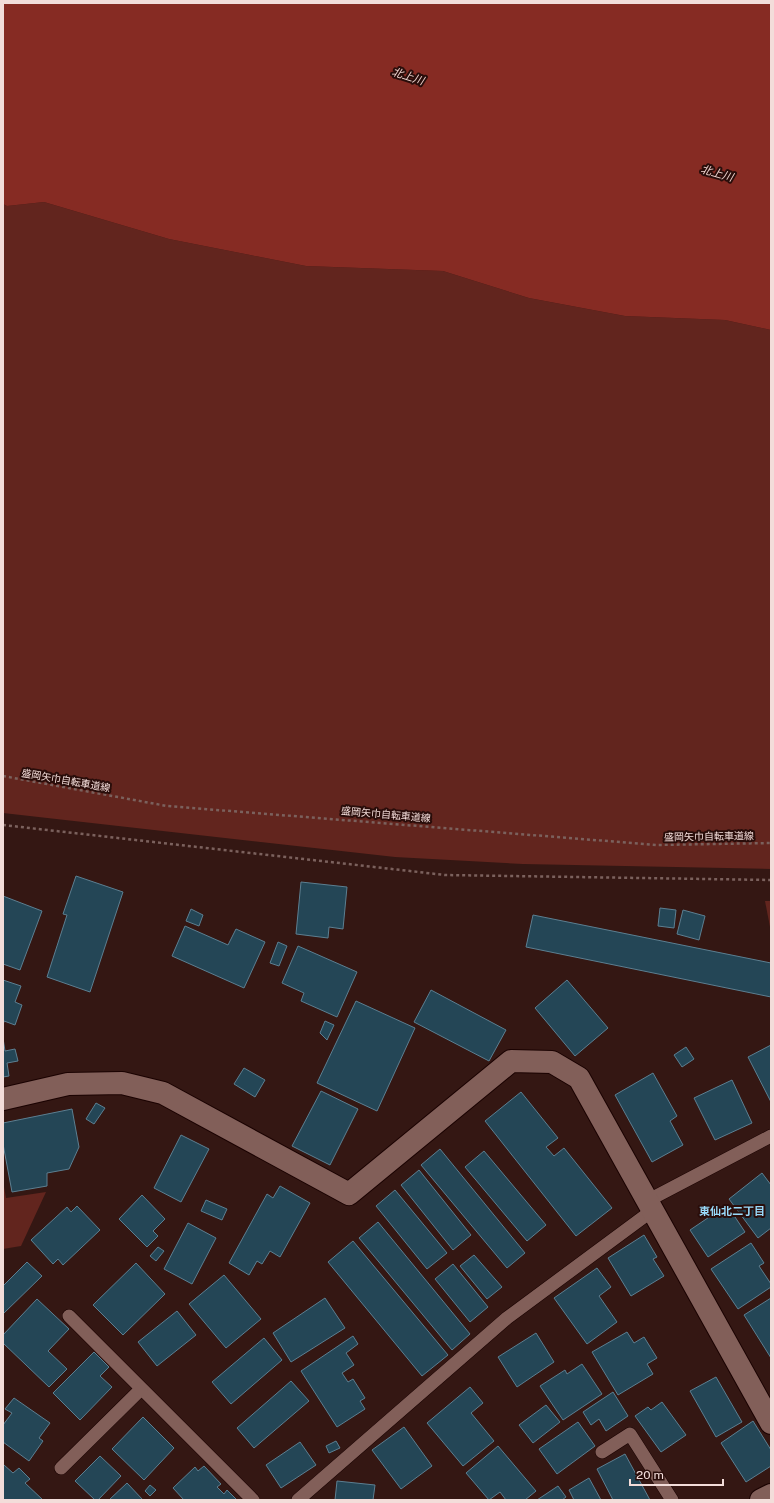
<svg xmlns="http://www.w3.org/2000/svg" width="774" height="1503" font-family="'Public Sans','Noto Sans JP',sans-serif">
  <rect width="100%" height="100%" fill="#341713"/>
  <g fill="#62251e">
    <path d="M 44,202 L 169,239 L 306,266 L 443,271 L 529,298 L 625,316 L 725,320 L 771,330 L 771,869 L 523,864 L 395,857 L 3,813 L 3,204 L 7,206 Z"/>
    <path d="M 765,901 L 771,901 L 771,932 Z"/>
    <path d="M 3,1181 L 6,1198 L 46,1192 L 21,1246 L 3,1249 Z"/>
  </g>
  <path fill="#862b23" d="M 3,3 L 763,3 L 771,4 L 771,330 L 725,320 L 625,316 L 529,298 L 443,271 L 306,266 L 169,239 L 44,202 L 7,206 L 3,204 Z"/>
  <g fill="#244656" stroke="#5c7f91">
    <path d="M 76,876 L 123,892 L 90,992 L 47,977 L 67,915 L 63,914 Z"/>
    <path d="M 301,882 L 347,887 L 343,929 L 329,927 L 328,938 L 296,934 Z"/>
    <path d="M 3,896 L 42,911 L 20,970 L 3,964 Z"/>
    <path d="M 660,908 L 676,910 L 674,928 L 658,926 Z"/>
    <path d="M 191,909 L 203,915 L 199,926 L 186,921 Z"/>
    <path d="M 683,910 L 705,916 L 699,940 L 677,934 Z"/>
    <path d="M 533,915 L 771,963 L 771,997 L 526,947 Z"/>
    <path d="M 185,926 L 228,945 L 236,929 L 265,942 L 244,988 L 172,956 Z"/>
    <path d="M 278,942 L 287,946 L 279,966 L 270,963 Z"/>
    <path d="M 298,946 L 357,972 L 337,1017 L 301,1001 L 304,993 L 282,983 Z"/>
    <path d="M 3,980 L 21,986 L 15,1002 L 22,1005 L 15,1025 L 4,1021 L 3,1026 Z"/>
    <path d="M 567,980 L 608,1028 L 575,1056 L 535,1008 Z"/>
    <path d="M 431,990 L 506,1030 L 489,1061 L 414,1022 Z"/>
    <path d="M 356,1001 L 415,1028 L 377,1111 L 317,1083 Z"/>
    <path d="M 325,1021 L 334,1025 L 327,1040 L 320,1033 Z"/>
    <path d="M 3,1038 L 5,1051 L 15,1049 L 18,1061 L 7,1063 L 9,1076 L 3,1077 Z"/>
    <path d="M 771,1045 L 771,1102 L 748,1057 Z"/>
    <path d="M 686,1047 L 694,1059 L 682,1067 L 674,1055 Z"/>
    <path d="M 244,1068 L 265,1080 L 255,1097 L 234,1084 Z"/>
    <path d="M 653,1073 L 677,1116 L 670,1121 L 683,1145 L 652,1162 L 615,1095 Z"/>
    <path d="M 732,1080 L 752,1123 L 715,1140 L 694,1098 Z"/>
    <path d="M 321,1091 L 358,1109 L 330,1165 L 292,1146 Z"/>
    <path d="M 521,1092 L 558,1138 L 546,1147 L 554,1156 L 564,1148 L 612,1208 L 576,1236 L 485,1121 Z"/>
    <path d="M 96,1103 L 105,1108 L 94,1124 L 86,1119 Z"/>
    <path d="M 72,1109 L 79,1147 L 69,1169 L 47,1173 L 47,1186 L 12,1192 L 3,1144 L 3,1123 Z"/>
    <path d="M 181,1135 L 209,1149 L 181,1202 L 154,1188 Z"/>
    <path d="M 440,1149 L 525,1253 L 507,1268 L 421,1165 Z"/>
    <path d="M 484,1151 L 546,1225 L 527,1241 L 465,1167 Z"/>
    <path d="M 419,1170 L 471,1235 L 453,1250 L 401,1185 Z"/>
    <path d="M 762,1173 L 771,1185 L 771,1228 L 758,1238 L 729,1199 Z"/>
    <path d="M 280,1186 L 310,1203 L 280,1257 L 270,1251 L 262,1264 L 257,1261 L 249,1275 L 229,1263 L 267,1194 L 273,1198 Z"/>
    <path d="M 395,1190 L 447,1253 L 427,1269 L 376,1206 Z"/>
    <path d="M 142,1195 L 165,1219 L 153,1231 L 158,1236 L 147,1247 L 119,1219 Z"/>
    <path d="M 206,1200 L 227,1209 L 222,1220 L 201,1211 Z"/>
    <path d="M 727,1205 L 745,1232 L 708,1257 L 690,1230 Z"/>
    <path d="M 77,1206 L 100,1230 L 63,1265 L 58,1259 L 53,1264 L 31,1240 L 67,1207 L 71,1212 Z"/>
    <path d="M 378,1222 L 470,1334 L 452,1350 L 359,1238 Z"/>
    <path d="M 188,1223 L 216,1238 L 192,1284 L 164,1269 Z"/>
    <path d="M 644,1235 L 657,1257 L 653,1259 L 664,1276 L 631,1296 L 608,1258 Z"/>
    <path d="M 353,1241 L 448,1355 L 422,1376 L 328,1262 Z"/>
    <path d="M 751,1243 L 764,1263 L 759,1266 L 771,1284 L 771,1287 L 738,1309 L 711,1269 Z"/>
    <path d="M 158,1247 L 164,1251 L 156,1261 L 150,1256 Z"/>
    <path d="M 474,1255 L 502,1287 L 487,1299 L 460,1266 Z"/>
    <path d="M 27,1262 L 42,1276 L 3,1314 L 3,1286 Z"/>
    <path d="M 136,1263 L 165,1294 L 123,1335 L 93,1305 Z"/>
    <path d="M 453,1264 L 488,1307 L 470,1322 L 435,1279 Z"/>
    <path d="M 597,1268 L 611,1287 L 599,1296 L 617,1322 L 587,1344 L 554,1298 Z"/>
    <path d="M 224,1275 L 261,1319 L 226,1348 L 189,1304 Z"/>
    <path d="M 325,1298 L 345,1328 L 291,1362 L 273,1333 Z"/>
    <path d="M 771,1298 L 771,1358 L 744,1315 Z"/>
    <path d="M 37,1299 L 69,1329 L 48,1351 L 67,1369 L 49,1387 L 3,1343 L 3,1335 Z"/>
    <path d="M 177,1311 L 196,1335 L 157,1366 L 138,1342 Z"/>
    <path d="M 627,1332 L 634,1343 L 644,1337 L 657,1358 L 647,1364 L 653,1374 L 618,1395 L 592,1352 Z"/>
    <path d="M 536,1333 L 554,1362 L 517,1387 L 498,1357 Z"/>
    <path d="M 353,1336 L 358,1344 L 346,1353 L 354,1365 L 342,1373 L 348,1382 L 353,1379 L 365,1398 L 360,1401 L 365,1409 L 337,1427 L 301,1371 Z"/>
    <path d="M 264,1338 L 282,1360 L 231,1404 L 212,1382 Z"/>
    <path d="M 94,1352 L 109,1367 L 100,1376 L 112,1387 L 80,1420 L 53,1393 Z"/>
    <path d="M 582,1364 L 602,1394 L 563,1420 L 540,1386 L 565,1370 L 567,1374 Z"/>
    <path d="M 716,1377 L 742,1422 L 716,1437 L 690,1391 Z"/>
    <path d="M 291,1381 L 309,1401 L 254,1448 L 237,1428 Z"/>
    <path d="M 470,1387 L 483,1403 L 471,1413 L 494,1441 L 463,1466 L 427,1423 Z"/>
    <path d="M 613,1392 L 628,1416 L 606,1431 L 599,1419 L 591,1425 L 583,1412 Z"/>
    <path d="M 14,1398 L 50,1423 L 39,1438 L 43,1441 L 29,1461 L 3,1442 L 3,1425 L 12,1413 L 5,1409 Z"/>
    <path d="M 662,1402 L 686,1435 L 661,1452 L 635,1416 L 648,1407 L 651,1410 Z"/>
    <path d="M 546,1405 L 560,1422 L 533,1443 L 519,1425 Z"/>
    <path d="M 143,1417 L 174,1448 L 144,1480 L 112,1449 Z"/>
    <path d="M 753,1421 L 771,1450 L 771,1466 L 746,1482 L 721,1443 Z"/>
    <path d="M 578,1422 L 595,1446 L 557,1474 L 539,1449 Z"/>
    <path d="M 404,1427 L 432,1466 L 401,1489 L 372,1450 Z"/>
    <path d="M 336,1441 L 340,1448 L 329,1453 L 326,1446 Z"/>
    <path d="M 300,1442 L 316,1465 L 281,1488 L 266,1465 Z"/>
    <path d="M 498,1446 L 536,1491 L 525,1500 L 506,1500 L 500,1492 L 489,1500 L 466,1473 Z"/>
    <path d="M 625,1454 L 650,1500 L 613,1500 L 597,1469 Z"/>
    <path d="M 100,1456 L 121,1476 L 98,1500 L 95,1500 L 75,1481 Z"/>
    <path d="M 4,1465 L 13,1473 L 19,1468 L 30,1479 L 25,1483 L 43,1500 L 3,1500 L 3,1467 Z"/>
    <path d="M 204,1466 L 221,1484 L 217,1487 L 224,1494 L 227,1490 L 237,1500 L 184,1500 L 173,1488 L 195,1467 L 198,1471 Z"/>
    <path d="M 589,1478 L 601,1500 L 574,1500 L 569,1490 Z"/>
    <path d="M 337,1481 L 375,1485 L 373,1500 L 335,1500 Z"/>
    <path d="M 127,1483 L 143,1500 L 109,1500 Z"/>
    <path d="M 150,1485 L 156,1490 L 150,1496 L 145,1491 Z"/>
    <path d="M 558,1486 L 566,1497 L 562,1500 L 537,1500 Z"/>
  </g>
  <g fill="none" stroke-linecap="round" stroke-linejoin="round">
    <defs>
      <g id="service">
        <path d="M 647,1201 L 771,1136"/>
        <path d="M 69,1316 L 253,1500"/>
        <path d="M 602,1452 L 630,1434 L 672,1500"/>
        <path d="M 61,1468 L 141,1389"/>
        <path d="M 298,1500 L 507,1318 L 653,1210"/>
      </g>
      <g id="minor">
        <path d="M 3,1099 L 68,1084 L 122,1083 L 163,1093 L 349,1194 L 511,1061 L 552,1062 L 579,1078 L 771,1423"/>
        <path d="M 761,1500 L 771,1495"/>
      </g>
    </defs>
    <use href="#service" stroke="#1a0201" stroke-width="14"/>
    <use href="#minor" stroke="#1a0201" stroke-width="24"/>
    <g stroke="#7b615d" stroke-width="2.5" stroke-dasharray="3 3" stroke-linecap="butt">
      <path d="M 3,776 L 167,806 L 657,845 L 771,843"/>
      <path d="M 3,825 L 445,875 L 771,880"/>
    </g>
    <use href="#service" stroke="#825f59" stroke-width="13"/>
    <use href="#minor" stroke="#825f59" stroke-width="22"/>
  </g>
  <g text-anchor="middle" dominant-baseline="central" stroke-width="4" stroke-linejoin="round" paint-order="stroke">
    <g font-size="10" fill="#f3ddda" stroke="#290d0a">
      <text transform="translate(66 780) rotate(10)">盛岡矢巾自転車道線</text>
      <text transform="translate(386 814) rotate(5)">盛岡矢巾自転車道線</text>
      <text transform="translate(709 836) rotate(-1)">盛岡矢巾自転車道線</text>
    </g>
    <g font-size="11" font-style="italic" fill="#efd4cf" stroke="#290d0a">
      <text transform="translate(408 76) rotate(18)">北上川</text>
      <text transform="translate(717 173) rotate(16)">北上川</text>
    </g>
    <g font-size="11" font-weight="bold" fill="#99dafa" stroke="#290d0a">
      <text x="732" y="1211">東仙北二丁目</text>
    </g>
  </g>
  <rect width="774" height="1503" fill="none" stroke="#f3ddda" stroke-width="8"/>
  <path d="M630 1479v6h93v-6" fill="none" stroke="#f3ddda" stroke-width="2"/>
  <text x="636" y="1479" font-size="12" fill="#f3ddda" stroke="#290d0a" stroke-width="3" paint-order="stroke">20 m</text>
</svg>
